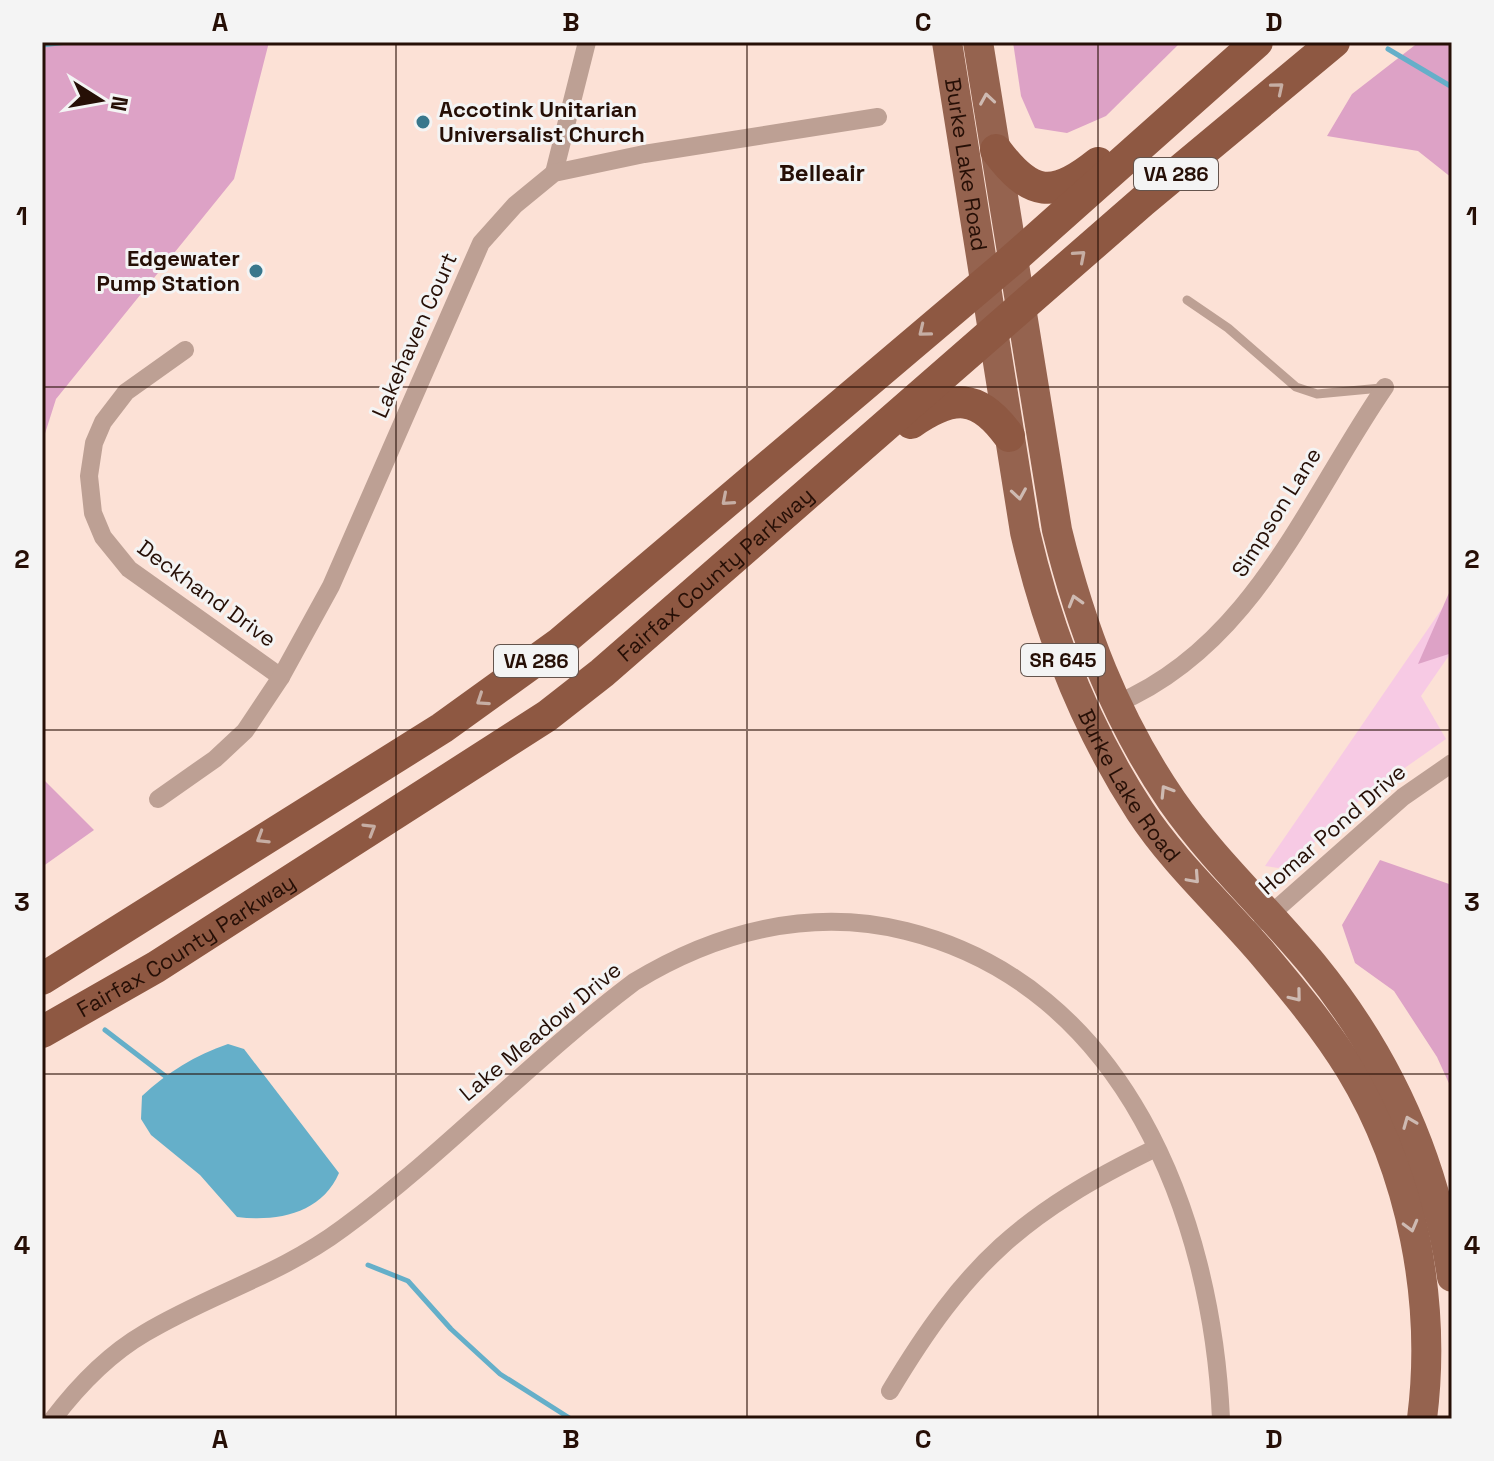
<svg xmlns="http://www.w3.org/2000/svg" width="1494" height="1461" font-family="'Space Grotesk',sans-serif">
  <rect width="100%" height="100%" fill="#fce1d6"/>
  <path fill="#f7cae4" d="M 1452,594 L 1452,651 L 1421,696 L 1446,739 L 1362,798 L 1292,863 L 1278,868 L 1265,866 Z"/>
  <g fill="#dda2c6">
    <path d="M 42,42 L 269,42 L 234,179 L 56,399 L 42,443 Z"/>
    <path d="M 1013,42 L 1181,42 L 1106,116 L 1067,133 L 1035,128 L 1021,96 Z"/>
    <path d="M 1419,42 L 1452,42 L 1452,178 L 1418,151 L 1327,136 L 1352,94 Z"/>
    <path d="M 1452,586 L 1452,653 L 1418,664 Z"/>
    <path d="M 42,778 L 94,830 L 42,867 Z"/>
    <path d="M 1380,860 L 1452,885 L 1452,1090 L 1437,1057 L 1394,991 L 1355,963 L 1342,925 Z"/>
  </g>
  <path fill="#65afc9" d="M 228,1044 L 244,1049 L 339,1173 C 322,1213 278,1222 237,1217 L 200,1175 L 151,1135 L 141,1119 L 142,1096 C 168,1072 195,1055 228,1044 Z"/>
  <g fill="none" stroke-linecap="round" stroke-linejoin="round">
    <g stroke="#65afc9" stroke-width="5">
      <path d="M 42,45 L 67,42"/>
      <path d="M 1388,49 L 1452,87"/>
      <path d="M 105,1030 L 169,1079"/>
      <path d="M 368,1265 L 408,1281 L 451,1329 L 500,1374 L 571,1419"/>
    </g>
    <path stroke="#bda094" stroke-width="9" d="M 1187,300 L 1228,328 L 1296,387 L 1317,394 L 1381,388"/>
    <g stroke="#bda094" stroke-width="18">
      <path d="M 554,173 L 587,42"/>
      <path d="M 185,350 L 126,392 L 103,422 L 94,443 L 89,476 L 93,513 L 103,537 L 129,569 L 281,677"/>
      <path d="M 1116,704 C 1253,646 1306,502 1385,387"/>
      <path d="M 158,799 L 215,759 L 245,731 L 281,677 L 331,586 L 481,243 L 515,205 L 554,173 L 644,154 L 878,117"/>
      <path d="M 1263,921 L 1403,797 L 1452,763"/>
      <path d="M 890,1391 C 966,1264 1022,1213 1156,1148"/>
      <path d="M 53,1419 C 78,1386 109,1354 145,1333 C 210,1294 280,1275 343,1228 C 445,1153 532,1059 634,982 C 716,932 810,907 906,931 C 1124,985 1212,1215 1221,1419"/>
    </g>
    <g stroke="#95634f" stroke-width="30">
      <path id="s1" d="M 947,42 L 1025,532 C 1048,631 1084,725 1140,811 C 1174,863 1222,906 1262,953 C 1293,990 1325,1028 1350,1069 C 1412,1171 1437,1301 1422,1419"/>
      <path d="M 978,42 L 1057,530 C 1081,628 1115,718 1172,801 C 1214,861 1268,910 1314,966 C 1388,1057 1435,1162 1452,1277"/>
    </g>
    <g stroke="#8e5842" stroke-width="32">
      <path d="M 996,150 C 1031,197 1053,199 1098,163"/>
      <path d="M 911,423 C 953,394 978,393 1009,436"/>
      <path d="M 42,979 L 442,728 L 560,643 L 1013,259 L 1257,42"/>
      <path id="s2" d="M 42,1032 L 156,967 L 547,716 L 602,673 L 1143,201 L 1334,42"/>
    </g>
  </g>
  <defs><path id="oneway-chevron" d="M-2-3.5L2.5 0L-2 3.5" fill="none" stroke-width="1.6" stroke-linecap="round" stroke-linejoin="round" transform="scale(2)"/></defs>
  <g stroke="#c6aea4">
    <use href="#oneway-chevron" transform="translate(1278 88) rotate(-40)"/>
    <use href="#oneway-chevron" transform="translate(1080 256) rotate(-41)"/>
    <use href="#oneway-chevron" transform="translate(924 331) rotate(141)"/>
    <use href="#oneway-chevron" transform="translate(727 500) rotate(139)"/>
    <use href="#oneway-chevron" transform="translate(482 700) rotate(146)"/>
    <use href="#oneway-chevron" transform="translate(370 829) rotate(-31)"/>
    <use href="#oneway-chevron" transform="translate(262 838) rotate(148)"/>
  </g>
  <g stroke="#cebab2">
    <use href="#oneway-chevron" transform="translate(987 99) rotate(-99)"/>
    <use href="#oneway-chevron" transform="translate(1019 494) rotate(81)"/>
    <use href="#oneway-chevron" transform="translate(1075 601) rotate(-106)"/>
    <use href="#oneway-chevron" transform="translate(1166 791) rotate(-122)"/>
    <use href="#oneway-chevron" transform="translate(1194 878) rotate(48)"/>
    <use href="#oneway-chevron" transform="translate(1296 996) rotate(51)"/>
    <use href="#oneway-chevron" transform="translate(1409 1122) rotate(-112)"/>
    <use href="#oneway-chevron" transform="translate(1411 1226) rotate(75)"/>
  </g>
  <path fill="none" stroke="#260f06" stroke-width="2" stroke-opacity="0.55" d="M 396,42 L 396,1419M 747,42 L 747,1419M 1098,42 L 1098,1419M 42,387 L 1452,387M 42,730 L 1452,730M 42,1074 L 1452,1074"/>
  <g fill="#38778c" stroke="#f4f4f4" stroke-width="3">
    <circle cx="423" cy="122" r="8"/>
    <circle cx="256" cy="271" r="8"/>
  </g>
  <g text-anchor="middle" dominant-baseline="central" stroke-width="6" stroke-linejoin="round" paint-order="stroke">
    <g fill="#f4f4f4" stroke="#64544d" stroke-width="2">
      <rect x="1134" y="158" width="84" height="32" rx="6"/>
      <rect x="1021" y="644" width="84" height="32" rx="6"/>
      <rect x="494" y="645" width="84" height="32" rx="6"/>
    </g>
    <g font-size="20" font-weight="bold" fill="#260f06">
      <text x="1176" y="174">VA 286</text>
      <text x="1063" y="660">SR 645</text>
      <text x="536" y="661">VA 286</text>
    </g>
    <g font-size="22" font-weight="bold" fill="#260f06" stroke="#f4f4f4" text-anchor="start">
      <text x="439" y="109">Accotink Unitarian<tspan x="439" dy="25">Universalist Church</tspan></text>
      <text x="240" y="258" text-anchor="end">Edgewater<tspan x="240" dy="25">Pump Station</tspan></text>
    </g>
    <g font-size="22" fill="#260f06" stroke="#f4f4f4">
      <text stroke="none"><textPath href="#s1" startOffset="124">Burke Lake Road</textPath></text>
      <text transform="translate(414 335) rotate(-66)">Lakehaven Court</text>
      <text transform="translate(1276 512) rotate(-58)">Simpson Lane</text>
      <text stroke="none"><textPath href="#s2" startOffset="816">Fairfax County Parkway</textPath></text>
      <text transform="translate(207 593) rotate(36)">Deckhand Drive</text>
      <text stroke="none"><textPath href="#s1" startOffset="772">Burke Lake Road</textPath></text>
      <text transform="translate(1332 829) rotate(-41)">Homar Pond Drive</text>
      <text stroke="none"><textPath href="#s2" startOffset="168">Fairfax County Parkway</textPath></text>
      <text transform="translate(540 1031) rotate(-40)">Lake Meadow Drive</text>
    </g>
    <g font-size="24" font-weight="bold" fill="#260f06" stroke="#f4f4f4">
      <text x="822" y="172">Belleair</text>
    </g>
  </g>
  <rect width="1494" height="1461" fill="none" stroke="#f4f4f4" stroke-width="88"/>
  <g transform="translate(100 100) rotate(101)" stroke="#f4f4f4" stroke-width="6" paint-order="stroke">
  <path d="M0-6L14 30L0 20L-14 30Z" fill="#260f06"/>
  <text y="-12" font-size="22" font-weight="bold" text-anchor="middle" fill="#260f06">N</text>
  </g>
  <rect x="44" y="44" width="1406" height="1373" fill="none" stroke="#260f06" stroke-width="3"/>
  <g font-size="26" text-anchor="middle" font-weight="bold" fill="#260f06">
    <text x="220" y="31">A</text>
    <text x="571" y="31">B</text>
    <text x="923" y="31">C</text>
    <text x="1274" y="31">D</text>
    <text x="22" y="225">1</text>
    <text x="1472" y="225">1</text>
    <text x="22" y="568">2</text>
    <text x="1472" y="568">2</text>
    <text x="22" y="911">3</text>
    <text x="1472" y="911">3</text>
    <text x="22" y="1254">4</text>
    <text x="1472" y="1254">4</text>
    <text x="220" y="1448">A</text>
    <text x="571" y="1448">B</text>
    <text x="923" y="1448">C</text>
    <text x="1274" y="1448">D</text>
  </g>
</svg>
